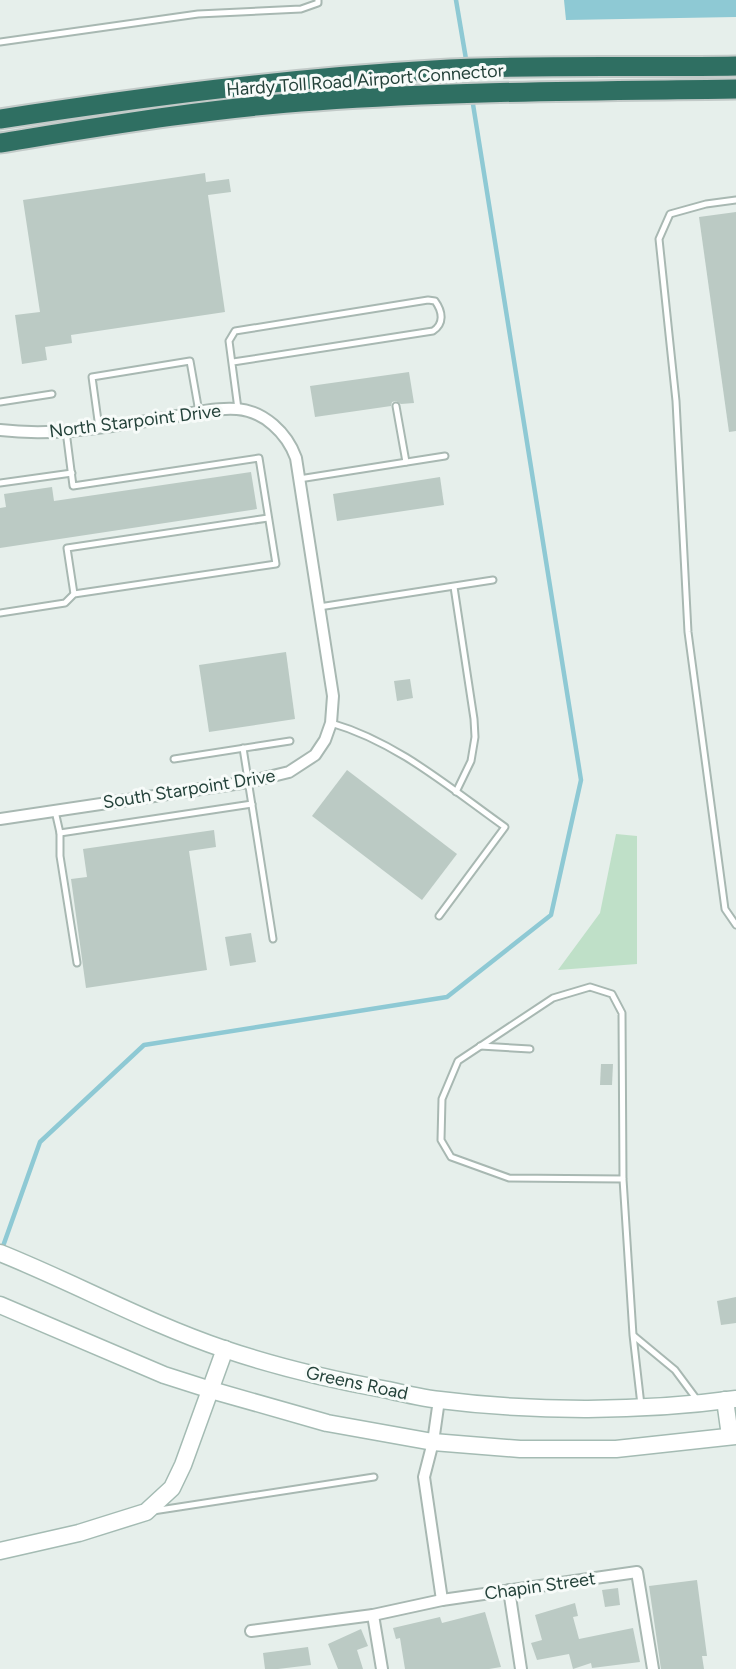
<svg xmlns="http://www.w3.org/2000/svg" width="736" height="1669" font-family="Figtree,sans-serif">
  <rect width="100%" height="100%" fill="#e6efeb"/>
  <path fill="#bfe0c8" d="M 616,834 L 637,836 L 637,964 L 558,970 L 600,913 Z"/>
  <path fill="#8ec9d4" d="M 564,0 L 736,0 L 736,17 L 566,20 Z"/>
  <g fill="none" stroke-linecap="round" stroke-linejoin="round">
    <g stroke="#8ec9d4" stroke-width="4.5">
      <path d="M 456,0 L 467,65"/>
      <path d="M 2,1249 L 40,1142 L 144,1045 L 447,997 L 551,915 L 581,780 L 472,98"/>
    </g>
  </g>
  <g fill="#bbcac4">
    <path d="M 205,173 L 206,182 L 229,179 L 231,192 L 208,195 L 225,312 L 71,335 L 72,343 L 45,347 L 47,360 L 22,364 L 15,315 L 40,312 L 23,200 Z"/>
    <path d="M 736,212 L 736,431 L 729,432 L 699,217 Z"/>
    <path d="M 409,372 L 414,403 L 401,404 L 396,401 L 392,402 L 391,406 L 315,417 L 310,386 Z"/>
    <path d="M 251,472 L 257,509 L 0,548 L 0,508 L 6,507 L 4,494 L 52,487 L 54,501 Z"/>
    <path d="M 440,477 L 444,505 L 337,521 L 333,494 Z"/>
    <path d="M 286,652 L 295,719 L 209,732 L 199,665 Z"/>
    <path d="M 410,679 L 413,698 L 397,701 L 394,681 Z"/>
    <path d="M 347,770 L 457,854 L 422,900 L 312,816 Z"/>
    <path d="M 214,830 L 216,847 L 189,851 L 207,970 L 86,988 L 71,879 L 87,877 L 83,849 Z"/>
    <path d="M 251,933 L 256,962 L 230,966 L 225,937 Z"/>
    <path d="M 601,1064 L 613,1064 L 612,1085 L 600,1085 Z"/>
    <path d="M 736,1297 L 736,1323 L 721,1325 L 717,1301 Z"/>
    <path d="M 697,1580 L 707,1656 L 702,1656 L 704,1669 L 661,1669 L 649,1586 Z"/>
    <path d="M 618,1588 L 620,1605 L 605,1607 L 602,1590 Z"/>
    <path d="M 575,1603 L 578,1616 L 573,1617 L 579,1639 L 633,1628 L 640,1662 L 592,1668 L 591,1663 L 573,1669 L 569,1654 L 537,1660 L 531,1643 L 542,1640 L 535,1615 Z"/>
    <path d="M 485,1612 L 501,1667 L 489,1669 L 405,1669 L 400,1638 L 396,1639 L 393,1628 L 440,1617 L 442,1623 Z"/>
    <path d="M 361,1629 L 368,1646 L 357,1650 L 363,1669 L 338,1669 L 328,1644 Z"/>
    <path d="M 308,1647 L 311,1665 L 278,1669 L 265,1669 L 263,1653 Z"/>
  </g>
  <g fill="none" stroke-linecap="round" stroke-linejoin="round">
    <defs>
      <g id="lane">
        <path d="M 0,42 L 198,14 L 301,9 L 318,3 L 318,0"/>
        <path d="M 736,200 L 706,204 L 670,214 L 659,239 L 676,401 L 688,632 L 725,909 L 736,925"/>
        <path d="M 233,362 L 433,331 C 444,324 443,312 435,301 L 428,300 L 235,331 L 229,341 L 238,409"/>
        <path d="M 0,402 L 52,394"/>
        <path d="M 396,406 L 406,462"/>
        <path d="M 99,428 L 92,377 L 190,361 L 199,412"/>
        <path d="M 299,479 L 445,456"/>
        <path d="M 0,483 L 72,473"/>
        <path d="M 454,587 L 474,719 L 475,737 L 471,761 L 456,792"/>
        <path d="M 74,594 L 67,548 L 268,518"/>
        <path d="M 319,607 L 493,580"/>
        <path d="M 0,613 L 65,603 L 74,594 L 276,564 L 259,458 L 73,486 L 66,431"/>
        <path d="M 331,723 C 397,742 450,788 505,827 L 439,916"/>
        <path d="M 243,748 L 273,939"/>
        <path d="M 174,759 L 290,741"/>
        <path d="M 55,811 L 60,833 L 60,856 L 77,963"/>
        <path d="M 60,833 L 252,804"/>
        <path d="M 480,1046 L 530,1049"/>
        <path d="M 623,1179 L 509,1178 L 451,1157 L 441,1140 L 442,1099 L 458,1061 L 553,998 L 590,987 L 612,994 L 622,1013 L 623,1179 L 633,1335 L 641,1405"/>
        <path d="M 634,1336 L 675,1370 L 698,1401"/>
        <path d="M 153,1511 L 374,1477"/>
      </g>
      <g id="street">
        <path d="M 0,430 C 56,437 112,426 167,418 C 187,414 217,407 237,409 C 264,411 287,433 296,458 L 333,696 L 331,723 L 325,740 L 315,755 L 289,772 L 248,782 L 0,819"/>
        <path d="M 439,1400 L 433,1442 L 424,1477 L 442,1600"/>
        <path d="M 509,1590 L 521,1669"/>
        <path d="M 373,1615 L 382,1669"/>
        <path d="M 251,1631 L 373,1615 L 442,1600 L 637,1572 L 653,1669"/>
      </g>
      <g id="secondary">
        <path d="M 0,1253 C 75,1283 147,1323 224,1349 C 277,1367 333,1380 388,1390 C 405,1394 423,1398 440,1400 C 534,1412 642,1412 736,1399"/>
        <path d="M 0,1305 L 164,1375 L 211,1390 L 327,1423 L 433,1442 L 520,1449 L 616,1449 L 736,1436"/>
        <path d="M 725,1400 L 730,1436"/>
        <path d="M 0,1551 L 79,1533 L 146,1512 L 172,1488 L 183,1465 L 225,1349"/>
      </g>
      <g id="highway">
        <path d="M 0,119 C 144,97 288,78 433,70 C 534,64 635,68 736,66"/>
        <path d="M 0,143 C 105,126 210,108 316,101 C 456,91 596,91 736,89"/>
      </g>
    </defs>
    <use href="#lane" stroke="#a8b8b2" stroke-width="9"/>
    <use href="#street" stroke="#a8b8b2" stroke-width="14"/>
    <use href="#secondary" stroke="#a4bbb3" stroke-width="19"/>
    <use href="#highway" stroke="#c2cac8" stroke-width="23"/>
    <use href="#lane" stroke="#fff" stroke-width="5"/>
    <use href="#street" stroke="#fff" stroke-width="10"/>
    <use href="#secondary" stroke="#fff" stroke-width="16"/>
    <use href="#highway" stroke="#2f6f62" stroke-width="19"/>
  </g>
  <g text-anchor="middle" dominant-baseline="central" stroke-width="6" stroke-linejoin="round" paint-order="stroke">
    <g font-size="18" fill="#24423a" stroke="#f7fbf9">
      <text transform="translate(365 80) rotate(-4)">Hardy Toll Road Airport Connector</text>
      <text transform="translate(135 421) rotate(-7)">North Starpoint Drive</text>
      <text transform="translate(189 789) rotate(-9)">South Starpoint Drive</text>
      <text transform="translate(357 1383) rotate(12)">Greens Road</text>
      <text transform="translate(540 1586) rotate(-8)">Chapin Street</text>
    </g>
  </g>
</svg>
